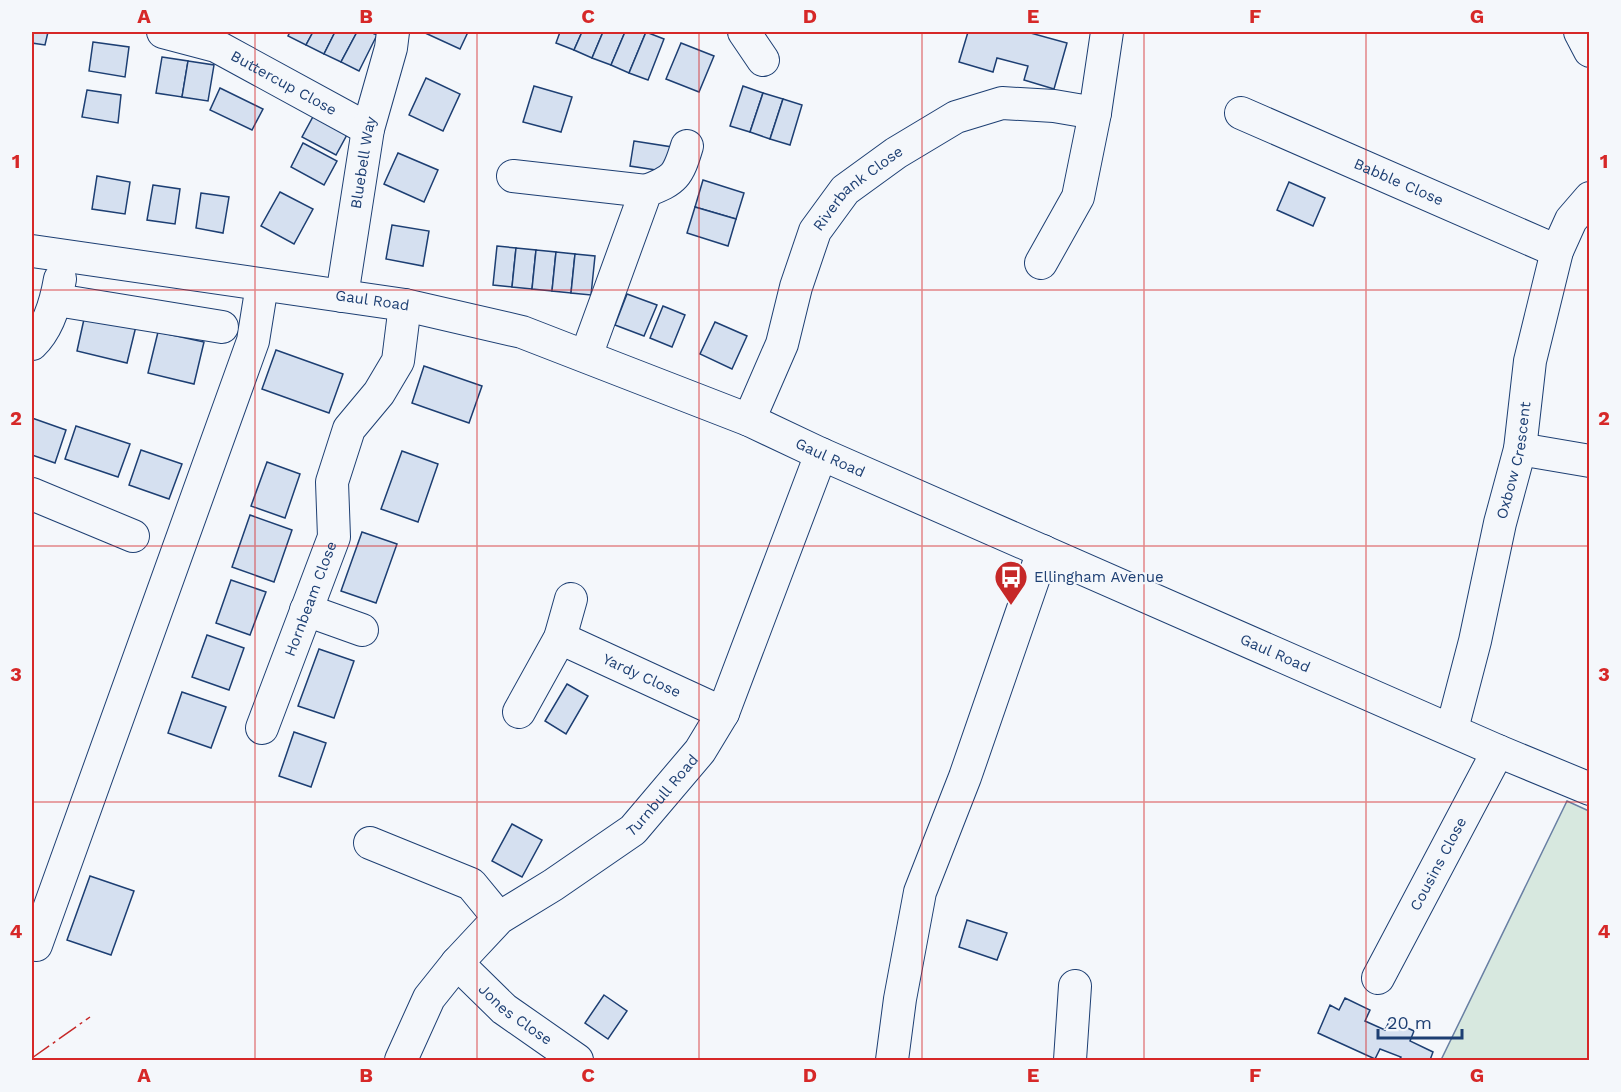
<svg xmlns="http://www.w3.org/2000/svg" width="1621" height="1092" font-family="'Work Sans',sans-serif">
  <rect width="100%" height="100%" fill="#f4f7fb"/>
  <path fill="#d7e8df" stroke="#687fa3" stroke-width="1.5" d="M 1567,801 L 1589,811 L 1589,1060 L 1441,1060 Z"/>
  <g fill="#d5e0f0" stroke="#1d3f73" stroke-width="1.5">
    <path d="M 32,32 L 48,32 L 45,45 L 32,43 Z"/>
    <path d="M 290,32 L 313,32 L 306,45 L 288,36 Z"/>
    <path d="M 313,32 L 335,32 L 324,54 L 306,45 Z"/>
    <path d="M 335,32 L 357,32 L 341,62 L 324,54 Z"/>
    <path d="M 357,32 L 370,32 L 377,35 L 359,71 L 341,62 Z"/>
    <path d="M 423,32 L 468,32 L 460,49 Z"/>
    <path d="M 560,32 L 582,32 L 574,50 L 556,43 Z"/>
    <path d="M 582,32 L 603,32 L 592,58 L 574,50 Z"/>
    <path d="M 603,32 L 625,32 L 611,65 L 592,58 Z"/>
    <path d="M 625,32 L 646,32 L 629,73 L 611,65 Z"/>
    <path d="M 646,32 L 664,39 L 648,80 L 629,73 Z"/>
    <path d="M 968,32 L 1027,32 L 1067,43 L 1054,89 L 1024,80 L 1028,66 L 997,58 L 993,72 L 959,62 Z"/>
    <path d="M 93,42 L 129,47 L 125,77 L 89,71 Z"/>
    <path d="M 681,43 L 714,56 L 699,92 L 666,79 Z"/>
    <path d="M 162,57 L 188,61 L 182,97 L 156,93 Z"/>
    <path d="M 188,61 L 214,65 L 208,101 L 182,97 Z"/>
    <path d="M 426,78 L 460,94 L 443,131 L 409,115 Z"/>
    <path d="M 534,86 L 572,97 L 561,132 L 523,122 Z"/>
    <path d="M 743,86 L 763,93 L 750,132 L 730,126 Z"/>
    <path d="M 220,88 L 263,109 L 252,130 L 210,110 Z"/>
    <path d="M 87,90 L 121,95 L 118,123 L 82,117 Z"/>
    <path d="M 763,93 L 783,99 L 770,139 L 750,132 Z"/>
    <path d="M 783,99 L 802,105 L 790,145 L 770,139 Z"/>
    <path d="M 315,113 L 349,131 L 336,155 L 302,137 Z"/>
    <path d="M 634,141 L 672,147 L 669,172 L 630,166 Z"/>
    <path d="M 303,143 L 337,161 L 324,185 L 291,167 Z"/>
    <path d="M 398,153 L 438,170 L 424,202 L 384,184 Z"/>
    <path d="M 97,176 L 130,182 L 125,214 L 92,209 Z"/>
    <path d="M 703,180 L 744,193 L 736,219 L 695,207 Z"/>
    <path d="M 1289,182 L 1325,198 L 1313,226 L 1277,210 Z"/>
    <path d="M 153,185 L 180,189 L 175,224 L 147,220 Z"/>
    <path d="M 280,192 L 313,209 L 294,244 L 261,226 Z"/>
    <path d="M 201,193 L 229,197 L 223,233 L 196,228 Z"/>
    <path d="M 695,207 L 736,219 L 728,246 L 687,233 Z"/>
    <path d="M 392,225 L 429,231 L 423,266 L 386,259 Z"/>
    <path d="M 497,246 L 516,248 L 512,287 L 493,285 Z"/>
    <path d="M 516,248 L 536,250 L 532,289 L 512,287 Z"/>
    <path d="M 536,250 L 556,252 L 552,291 L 532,289 Z"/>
    <path d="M 556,252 L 575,254 L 571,293 L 552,291 Z"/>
    <path d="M 575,254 L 595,256 L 591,295 L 571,293 Z"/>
    <path d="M 627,294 L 657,305 L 644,336 L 615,325 Z"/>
    <path d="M 663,306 L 685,315 L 672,347 L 650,338 Z"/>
    <path d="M 86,310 L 137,322 L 127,363 L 77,351 Z"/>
    <path d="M 715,322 L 747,336 L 732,369 L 700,354 Z"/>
    <path d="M 158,332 L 204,342 L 194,384 L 148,373 Z"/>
    <path d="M 276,350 L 343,374 L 329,413 L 262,389 Z"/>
    <path d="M 424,366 L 482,386 L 469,423 L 412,403 Z"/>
    <path d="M 32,418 L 66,430 L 55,463 L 32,455 Z"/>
    <path d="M 76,426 L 130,444 L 118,477 L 65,459 Z"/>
    <path d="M 141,450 L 182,464 L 169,499 L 129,485 Z"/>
    <path d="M 402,451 L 438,464 L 418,522 L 381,509 Z"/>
    <path d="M 267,462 L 300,474 L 285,518 L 251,506 Z"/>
    <path d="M 250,515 L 292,530 L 274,582 L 232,567 Z"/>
    <path d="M 362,532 L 397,544 L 376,603 L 341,591 Z"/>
    <path d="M 231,580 L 266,592 L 250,635 L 216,623 Z"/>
    <path d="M 207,635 L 244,648 L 229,690 L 192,677 Z"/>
    <path d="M 319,649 L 354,661 L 334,718 L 298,706 Z"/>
    <path d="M 567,684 L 588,696 L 566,734 L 545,721 Z"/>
    <path d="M 182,692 L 226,707 L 211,748 L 168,733 Z"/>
    <path d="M 294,732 L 326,743 L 311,787 L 279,776 Z"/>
    <path d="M 512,824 L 542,840 L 522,877 L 492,861 Z"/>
    <path d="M 90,876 L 134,891 L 111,955 L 67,940 Z"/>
    <path d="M 967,920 L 1007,933 L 997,960 L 959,947 Z"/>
    <path d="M 604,995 L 627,1011 L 608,1039 L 585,1023 Z"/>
    <path d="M 1345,998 L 1370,1010 L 1365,1021 L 1385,1030 L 1390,1020 L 1414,1031 L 1410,1041 L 1433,1052 L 1430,1060 L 1399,1060 L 1401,1057 L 1380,1049 L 1375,1059 L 1318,1033 L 1330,1005 L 1339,1010 Z"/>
  </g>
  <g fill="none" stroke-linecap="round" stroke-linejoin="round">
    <defs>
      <g id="minor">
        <path id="s1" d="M 163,32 L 216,46 L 368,129"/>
        <path d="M 744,32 L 763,60"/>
        <path d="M 1580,32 L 1590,51"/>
        <path id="s2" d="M 1241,113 L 1557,251"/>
        <path d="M 513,176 L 646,191"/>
        <path id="s3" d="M 32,251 L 405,305 L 522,332 L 749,420 L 821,454 L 1498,751 L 1590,789"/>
        <path d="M 1041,263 L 1078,197 L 1095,113"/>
        <path id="s4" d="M 342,296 L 368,129 L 391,48 L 393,32"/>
        <path d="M 57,300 L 222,327"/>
        <path d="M 32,344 C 49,328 56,302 60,279"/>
        <path d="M 586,356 L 646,191 C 675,180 678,176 687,146"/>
        <path id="s5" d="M 749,420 L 782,344 L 796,287 L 815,231 L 845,190 L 896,153 L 956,117 L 1002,103 L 1054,106 L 1095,113 L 1107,32"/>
        <path d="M 1520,449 L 1590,461"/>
        <path d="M 32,494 L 133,536"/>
        <path d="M 306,610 L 362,630"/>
        <path id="s6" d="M 560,638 L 723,713"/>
        <path d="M 519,712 L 560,638 L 571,599"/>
        <path id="s7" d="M 262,728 L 334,537 L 332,482 L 349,429 L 379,393 L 398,361 L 405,305"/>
        <path id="s8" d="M 1452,729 L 1475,641 L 1500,523 L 1520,449 L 1530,361 L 1557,251 L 1571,220 L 1590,198"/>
        <path d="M 370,843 L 471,884 L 499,918"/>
        <path d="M 36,945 L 253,341 L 262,285"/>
        <path id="s9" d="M 457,963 L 504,1009 L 577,1060"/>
        <path id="s10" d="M 1378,978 L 1498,751"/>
        <path id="s11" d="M 401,1060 L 429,998 L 457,963 L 499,918 L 553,885 L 633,830 L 700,751 L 723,713 L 821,454"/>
        <path d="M 892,1060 L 900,999 L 920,892 L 965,777 L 1043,551"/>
        <path d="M 1070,1060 L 1075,986"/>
      </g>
    </defs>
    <use href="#minor" stroke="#1d3f73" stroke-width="34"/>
    <use href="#minor" stroke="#f4f7fb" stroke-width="32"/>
    <path stroke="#c62828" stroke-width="1.5" stroke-dasharray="21 4.5 3 4.5" stroke-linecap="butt" d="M 32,1058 L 90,1017"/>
  </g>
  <path fill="none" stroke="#d62828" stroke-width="1.5" stroke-opacity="0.55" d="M 255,32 L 255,1060M 477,32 L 477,1060M 699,32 L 699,1060M 922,32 L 922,1060M 1144,32 L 1144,1060M 1366,32 L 1366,1060M 32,290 L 1590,290M 32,546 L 1590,546M 32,802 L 1590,802"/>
  <defs>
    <symbol id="bus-pin" viewBox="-11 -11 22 30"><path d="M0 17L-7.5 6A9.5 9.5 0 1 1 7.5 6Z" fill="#c62828" stroke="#f4f7fb"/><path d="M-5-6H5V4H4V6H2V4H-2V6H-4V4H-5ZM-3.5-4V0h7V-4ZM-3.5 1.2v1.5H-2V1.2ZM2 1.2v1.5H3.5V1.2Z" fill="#fff"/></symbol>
  </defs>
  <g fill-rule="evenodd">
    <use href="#bus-pin" x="992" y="558" width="38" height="52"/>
  </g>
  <g text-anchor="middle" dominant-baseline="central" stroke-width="4.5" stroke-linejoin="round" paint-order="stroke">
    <g font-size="15" fill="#1d3f73" stroke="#f4f7fb">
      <text stroke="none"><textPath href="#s1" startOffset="132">Buttercup Close</textPath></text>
      <text stroke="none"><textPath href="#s4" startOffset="135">Bluebell Way</textPath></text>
      <text stroke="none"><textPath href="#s2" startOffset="172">Babble Close</textPath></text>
      <text stroke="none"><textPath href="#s5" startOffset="262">Riverbank Close</textPath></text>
      <text stroke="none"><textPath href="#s3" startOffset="344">Gaul Road</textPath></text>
      <text stroke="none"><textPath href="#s3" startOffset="830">Gaul Road</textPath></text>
      <text stroke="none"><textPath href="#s8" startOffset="276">Oxbow Crescent</textPath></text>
      <text stroke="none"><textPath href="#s7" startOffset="138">Hornbeam Close</textPath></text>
      <text stroke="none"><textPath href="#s3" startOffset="1316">Gaul Road</textPath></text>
      <text stroke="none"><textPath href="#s6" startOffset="90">Yardy Close</textPath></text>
      <text stroke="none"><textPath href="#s11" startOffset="380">Turnbull Road</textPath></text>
      <text stroke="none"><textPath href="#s10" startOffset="129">Cousins Close</textPath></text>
      <text stroke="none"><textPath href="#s9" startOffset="78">Jones Close</textPath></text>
    </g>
    <g font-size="15" fill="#1d3f73" stroke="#f4f7fb" text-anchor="start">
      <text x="1034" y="577">Ellingham Avenue</text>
    </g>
  </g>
  <rect width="1621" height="1092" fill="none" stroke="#f4f7fb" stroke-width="66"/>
  <path d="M1378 1029v9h84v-9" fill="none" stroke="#1d3f73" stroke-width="3"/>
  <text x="1387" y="1029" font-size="18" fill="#1d3f73" stroke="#f4f7fb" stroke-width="4.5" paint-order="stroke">20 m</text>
  <rect x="33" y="33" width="1555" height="1026" fill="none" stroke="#d62828" stroke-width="2"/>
  <g font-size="20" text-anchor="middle" font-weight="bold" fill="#d62828">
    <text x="144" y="23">A</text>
    <text x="366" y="23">B</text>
    <text x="588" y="23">C</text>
    <text x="810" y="23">D</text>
    <text x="1033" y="23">E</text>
    <text x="1255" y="23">F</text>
    <text x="1477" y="23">G</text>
    <text x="16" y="168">1</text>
    <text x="1604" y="168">1</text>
    <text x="16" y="425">2</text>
    <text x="1604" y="425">2</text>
    <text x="16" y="681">3</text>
    <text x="1604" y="681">3</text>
    <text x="16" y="938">4</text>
    <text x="1604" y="938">4</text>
    <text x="144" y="1082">A</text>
    <text x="366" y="1082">B</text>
    <text x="588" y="1082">C</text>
    <text x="810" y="1082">D</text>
    <text x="1033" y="1082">E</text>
    <text x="1255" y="1082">F</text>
    <text x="1477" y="1082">G</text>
  </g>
</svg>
